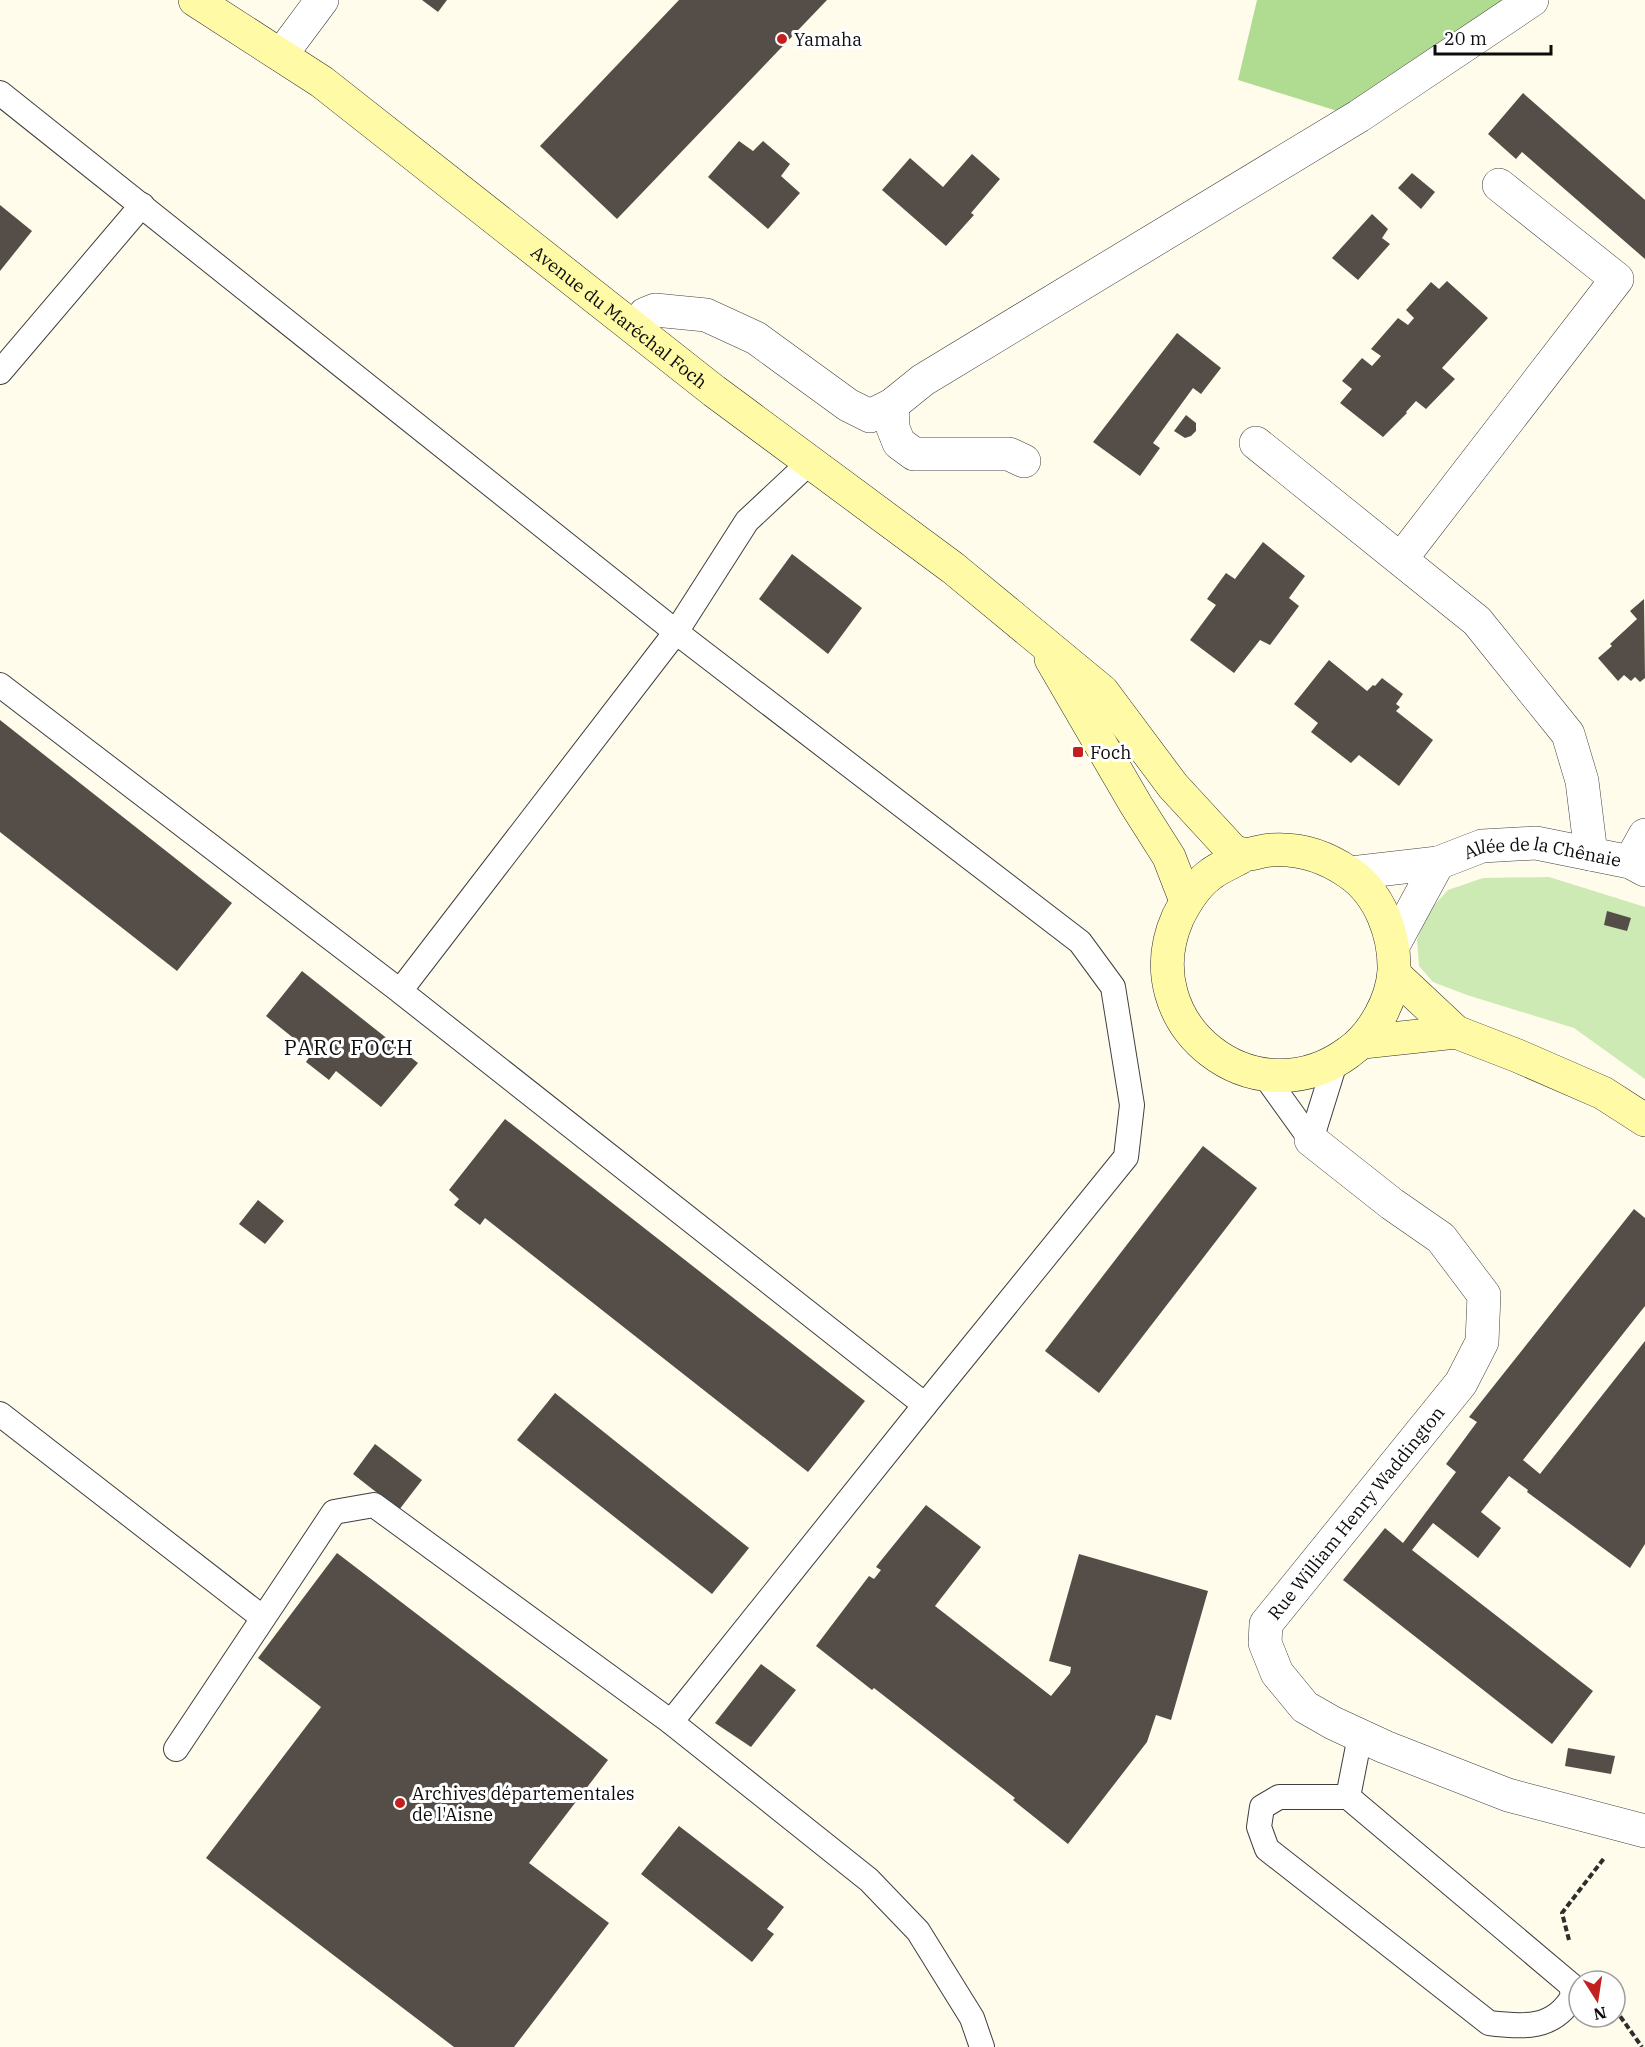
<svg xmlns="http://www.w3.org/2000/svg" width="1645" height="2047" font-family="'IBM Plex Serif',serif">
  <rect width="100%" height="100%" fill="#fffceb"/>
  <path fill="#cdeab4" d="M 1549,877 L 1645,907 L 1645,1079 L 1574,1028 L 1467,995 L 1433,982 L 1419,966 L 1417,940 L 1427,913 L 1448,890 L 1483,878 Z"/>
  <path fill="#b0dc92" d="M 1257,0 L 1506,0 L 1347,114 L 1238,80 Z"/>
  <g fill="#554e48">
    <path d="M 422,0 L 447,0 L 438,12 Z"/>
    <path d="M 679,0 L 827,0 L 617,219 L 540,146 Z"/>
    <path d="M 1523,93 L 1645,200 L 1645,259 L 1522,152 L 1516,159 L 1488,134 Z"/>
    <path d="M 739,141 L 753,151 L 763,141 L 790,164 L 781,176 L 800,193 L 768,229 L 708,177 Z"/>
    <path d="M 972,154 L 1000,179 L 971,213 L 974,215 L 946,246 L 882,190 L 910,158 L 943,187 Z"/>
    <path d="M 1412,173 L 1435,192 L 1421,209 L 1398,188 Z"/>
    <path d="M 0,205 L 32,231 L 0,271 Z"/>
    <path d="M 1372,214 L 1388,229 L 1382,238 L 1390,244 L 1358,280 L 1332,258 Z"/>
    <path d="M 1447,281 L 1488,318 L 1442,368 L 1455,379 L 1426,409 L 1416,401 L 1406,412 L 1407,413 L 1383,437 L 1340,403 L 1352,389 L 1342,381 L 1362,358 L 1372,366 L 1381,356 L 1371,349 L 1398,318 L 1408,325 L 1414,318 L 1406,310 L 1431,282 L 1439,289 Z"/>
    <path d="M 1177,333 L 1221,368 L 1201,394 L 1193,388 L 1153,443 L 1160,448 L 1140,476 L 1093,442 Z"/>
    <path d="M 1186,415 L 1196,423 L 1196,431 L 1191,436 L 1185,438 L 1174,431 Z"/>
    <path d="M 1263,542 L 1305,576 L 1289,598 L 1299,606 L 1270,645 L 1260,640 L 1234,673 L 1190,640 L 1216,605 L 1207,599 L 1226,573 L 1235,579 Z"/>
    <path d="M 792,554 L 862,608 L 828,654 L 759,599 Z"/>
    <path d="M 1644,599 L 1645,678 L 1640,682 L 1635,677 L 1631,681 L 1624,675 L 1618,681 L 1598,658 L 1612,646 L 1610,644 L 1637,619 L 1630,611 Z"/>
    <path d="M 1329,660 L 1367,691 L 1373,685 L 1375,686 L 1382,678 L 1403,694 L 1396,704 L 1400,707 L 1396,711 L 1433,740 L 1399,786 L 1359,755 L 1351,763 L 1311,732 L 1318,723 L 1294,704 Z"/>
    <path d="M 0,720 L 232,903 L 177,971 L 0,832 Z"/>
    <path d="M 1607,911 L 1631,918 L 1627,931 L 1604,925 Z"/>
    <path d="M 302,971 L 418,1063 L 381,1107 L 336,1071 L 329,1080 L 306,1062 L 312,1053 L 266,1016 Z"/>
    <path d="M 505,1119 L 865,1401 L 808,1472 L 485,1218 L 480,1225 L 454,1205 L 459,1199 L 449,1190 Z"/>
    <path d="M 1203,1146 L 1257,1188 L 1099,1393 L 1045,1351 Z"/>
    <path d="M 258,1200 L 284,1221 L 265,1244 L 239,1224 Z"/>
    <path d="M 1634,1209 L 1645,1218 L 1645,1306 L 1523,1460 L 1540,1474 L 1645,1341 L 1645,1544 L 1630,1568 L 1527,1492 L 1528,1490 L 1509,1476 L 1481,1512 L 1501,1528 L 1478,1558 L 1433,1523 L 1412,1550 L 1593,1691 L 1552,1744 L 1343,1580 L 1385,1528 L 1403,1543 L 1456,1472 L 1446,1464 L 1477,1422 L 1469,1417 Z"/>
    <path d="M 555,1393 L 749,1548 L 712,1594 L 517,1440 Z"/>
    <path d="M 375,1444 L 422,1480 L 399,1510 L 353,1474 Z"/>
    <path d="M 926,1505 L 981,1547 L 935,1606 L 1051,1696 L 1070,1673 L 1071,1667 L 1049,1661 L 1079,1554 L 1208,1591 L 1171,1720 L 1156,1715 L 1147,1742 L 1068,1844 L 1013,1800 L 1015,1798 L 874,1688 L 872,1690 L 816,1646 L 869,1576 L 874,1579 L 881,1570 L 876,1567 L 879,1563 Z"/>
    <path d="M 337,1553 L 608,1760 L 529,1863 L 609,1923 L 514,2047 L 454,2047 L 206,1858 L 321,1707 L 258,1658 Z"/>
    <path d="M 761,1664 L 796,1690 L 751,1747 L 715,1723 Z"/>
    <path d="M 1568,1748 L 1615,1756 L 1611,1774 L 1565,1766 Z"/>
    <path d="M 679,1826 L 784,1907 L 767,1929 L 774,1934 L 752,1962 L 641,1874 Z"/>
  </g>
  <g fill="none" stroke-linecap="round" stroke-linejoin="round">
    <defs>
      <g id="service">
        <path d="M 0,93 L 676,632 L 747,521 L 810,462"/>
        <path d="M 0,372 L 142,205"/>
        <path d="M 0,685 L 400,991 L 676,632 L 1080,942 L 1113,987 L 1132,1105 L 1126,1157 L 925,1405 L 400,991"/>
        <path d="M 1265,1076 L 1311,1140"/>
        <path d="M 1311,1140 L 1335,1063"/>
        <path d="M 0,1414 L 263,1618"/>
        <path d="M 671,1722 L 869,1880 L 918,1931 L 972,2018 L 982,2047"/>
        <path d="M 176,1749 L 334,1512 L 374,1505 L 671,1722 L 925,1405"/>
        <path d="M 1279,1797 L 1348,1797 L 1571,1985 L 1573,1996 C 1554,2030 1523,2027 1489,2023 L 1267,1849 L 1259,1827 L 1262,1807 Z"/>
        <path d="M 1348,1797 L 1360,1736"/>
      </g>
      <g id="minor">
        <path d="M 281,55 L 322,0"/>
        <path d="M 635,328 L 645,314 L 655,310 L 706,315 L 756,338 L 848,405 L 870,416 L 892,405 L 923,380 L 1359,116 L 1532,0"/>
        <path d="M 892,405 L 893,428 L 899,443 L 914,454 L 1009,454 L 1024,461"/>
        <path d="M 1256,443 L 1477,621 L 1568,734 L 1582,781 L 1591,854"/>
        <path d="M 1401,559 L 1617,279 L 1499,185"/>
        <path d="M 1630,862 L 1645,835"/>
        <path id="s1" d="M 1438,863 L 1482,846 L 1536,843 L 1630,862 L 1645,870"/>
        <path d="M 1351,873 L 1438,863 L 1393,946"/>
        <path d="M 1311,1140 L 1392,1204 L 1441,1238 L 1484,1295 L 1482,1342 L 1461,1383 L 1266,1624 L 1265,1643 L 1277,1673 L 1305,1707 L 1333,1723 L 1385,1747 L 1508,1795 L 1645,1831"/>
      </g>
      <g id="secondary">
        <path id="s2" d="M 195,0 L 322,82 L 714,391 L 953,568 L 1102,691 L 1173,786 L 1232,850 C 1249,859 1254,851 1271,850 C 1299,848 1326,857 1348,872 C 1380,893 1395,935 1394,971 C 1392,1001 1373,1035 1349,1052 C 1255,1122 1130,1024 1178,917 C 1186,901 1197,884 1211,874 C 1220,867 1233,862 1243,856"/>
        <path d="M 1051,659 L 1136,805 L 1169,857 L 1186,901"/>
        <path d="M 1394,974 L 1456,1032 L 1518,1056 L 1603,1093 L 1645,1120"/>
        <path d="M 1363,1042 L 1456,1032"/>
      </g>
    </defs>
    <use href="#service" stroke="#3f3f3f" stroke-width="26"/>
    <use href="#minor" stroke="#3f3f3f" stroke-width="34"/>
    <use href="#secondary" stroke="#2e2e2e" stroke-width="34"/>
    <g stroke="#2e2e2e" stroke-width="4" stroke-dasharray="6 3" stroke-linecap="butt">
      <path d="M 1569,1940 L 1562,1913 L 1605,1857"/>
      <path d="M 1615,2009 L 1642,2047"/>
    </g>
    <use href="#service" stroke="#fff" stroke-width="24"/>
    <use href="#minor" stroke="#fff" stroke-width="33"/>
    <use href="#secondary" stroke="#fffaa6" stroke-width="33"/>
  </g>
  <g fill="#c1201f" stroke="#fff" stroke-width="2">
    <circle cx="782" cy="39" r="6"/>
    <rect x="1072" y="746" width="12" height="12" rx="3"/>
    <circle cx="400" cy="1803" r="6"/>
  </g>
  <g text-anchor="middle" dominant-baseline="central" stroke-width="6" stroke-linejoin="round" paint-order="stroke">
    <g font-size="18" fill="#0c0c0c" stroke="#fff" text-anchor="start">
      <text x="794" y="39">Yamaha</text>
      <text x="1090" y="752">Foch</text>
      <text x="412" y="1793">Archives départementales<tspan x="412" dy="21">de l'Aisne</tspan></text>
    </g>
    <g font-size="18" fill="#0c0c0c" stroke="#fff">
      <text stroke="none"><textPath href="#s2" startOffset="530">Avenue du Maréchal Foch</textPath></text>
      <text stroke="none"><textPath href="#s1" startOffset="108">Allée de la Chênaie</textPath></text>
      <text transform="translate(1356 1513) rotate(-51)">Rue William Henry Waddington</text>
    </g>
    <g font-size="21" letter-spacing="1.5" fill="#0c0c0c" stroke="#fff">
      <text x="349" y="1047">PARC FOCH</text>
    </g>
  </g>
  <g transform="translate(1597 1999) rotate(168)"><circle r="28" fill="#ffffff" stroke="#9e9e9e" stroke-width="1.5"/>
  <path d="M0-4.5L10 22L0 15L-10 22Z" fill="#c1201f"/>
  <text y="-9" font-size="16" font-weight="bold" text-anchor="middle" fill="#0c0c0c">N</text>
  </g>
  <path d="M1435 45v9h116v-9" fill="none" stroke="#0c0c0c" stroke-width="3"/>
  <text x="1444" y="45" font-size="18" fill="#0c0c0c" stroke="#ffffff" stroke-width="4.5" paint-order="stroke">20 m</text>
</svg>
